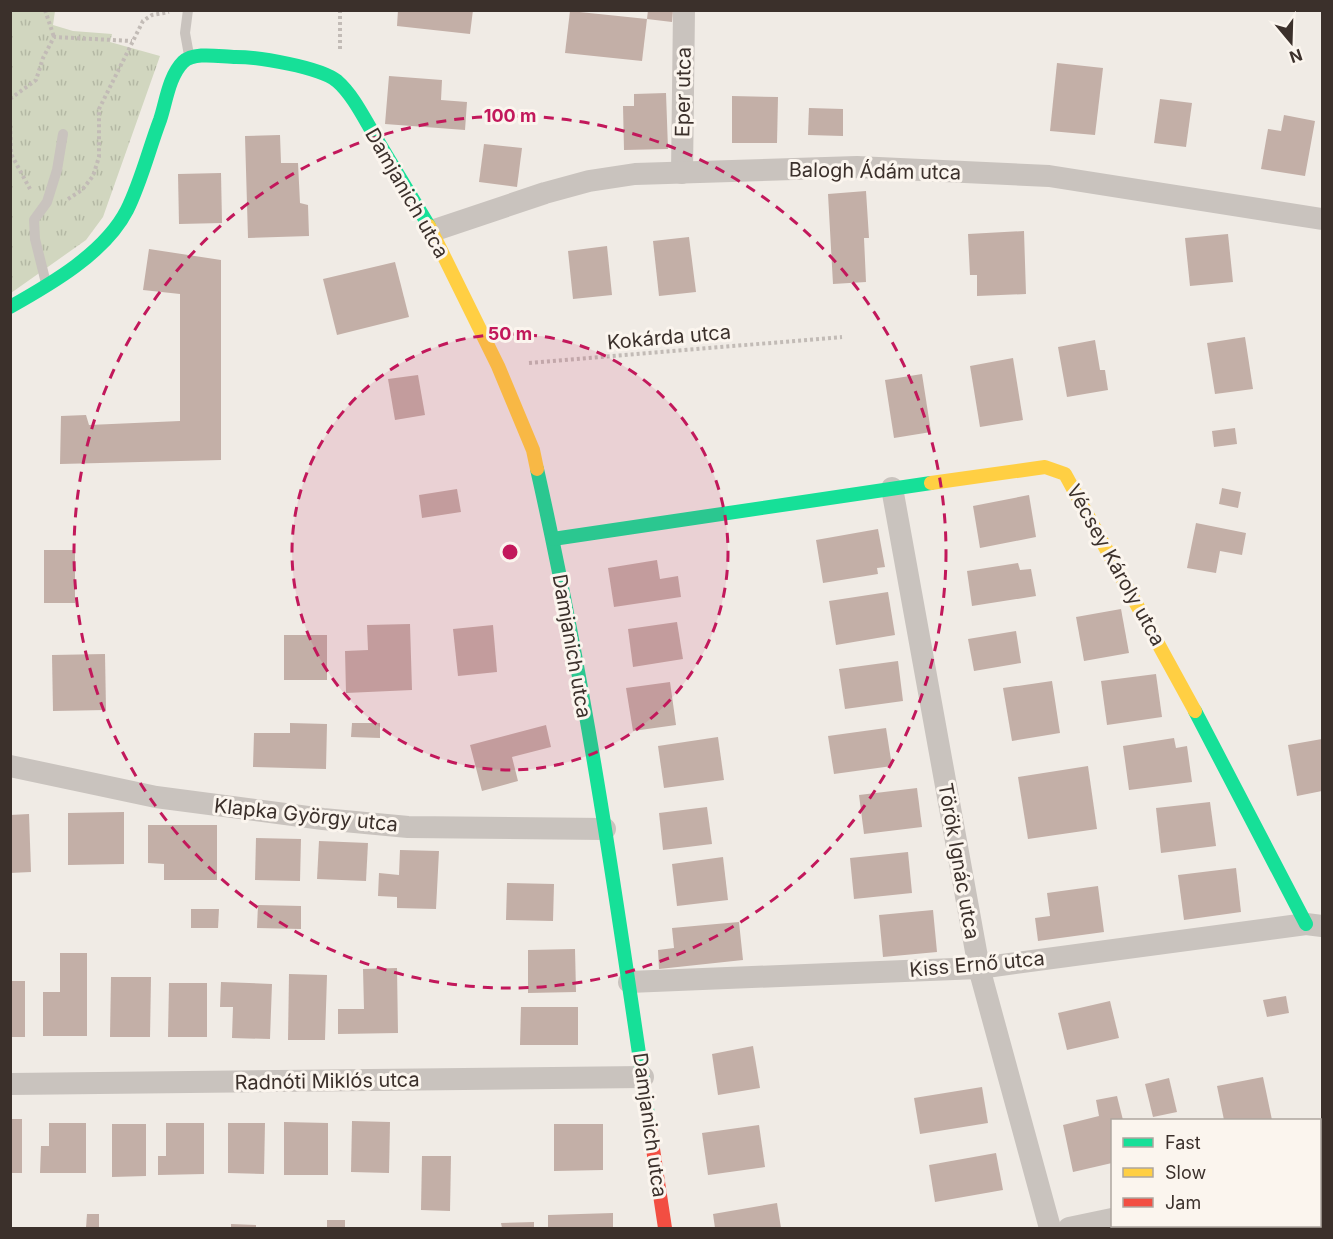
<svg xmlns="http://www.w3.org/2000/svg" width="1333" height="1239" font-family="Inter,sans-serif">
  <defs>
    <pattern id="park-tufts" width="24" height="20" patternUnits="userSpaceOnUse" patternTransform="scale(1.5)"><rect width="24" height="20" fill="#d1d6bf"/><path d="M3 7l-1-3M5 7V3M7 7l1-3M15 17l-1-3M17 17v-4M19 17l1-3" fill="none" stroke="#b4b8a4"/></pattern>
  </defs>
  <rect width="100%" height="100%" fill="#f0ebe5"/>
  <path fill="url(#park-tufts)" d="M 11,11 L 55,11 L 53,25 L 73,31 L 112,34 L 110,42 L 160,56 L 103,217 L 86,240 L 11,293 Z"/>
  <g fill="#c3afa7">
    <path d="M 398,10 L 473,10 L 470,34 L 397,26 Z"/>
    <path d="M 648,10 L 673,10 L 672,22 L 647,19 Z"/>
    <path d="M 570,11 L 647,19 L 642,61 L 565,53 Z"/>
    <path d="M 1057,63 L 1103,68 L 1095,135 L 1050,131 Z"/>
    <path d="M 389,76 L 442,80 L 441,100 L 467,102 L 465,130 L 385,124 Z"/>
    <path d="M 666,93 L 668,149 L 624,150 L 623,106 L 634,106 L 634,94 Z"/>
    <path d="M 732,96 L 778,97 L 777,143 L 732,143 Z"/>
    <path d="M 1160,99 L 1192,103 L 1186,147 L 1154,143 Z"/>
    <path d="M 809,108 L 843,109 L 843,136 L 808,135 Z"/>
    <path d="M 1284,115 L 1315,121 L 1305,176 L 1261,169 L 1268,129 L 1281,131 Z"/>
    <path d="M 280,135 L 281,163 L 298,163 L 300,203 L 308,205 L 309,236 L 248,238 L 245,136 Z"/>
    <path d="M 484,144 L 522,148 L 517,187 L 479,182 Z"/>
    <path d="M 221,173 L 222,223 L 179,224 L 178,174 Z"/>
    <path d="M 866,191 L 869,238 L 864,238 L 866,282 L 833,284 L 828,194 Z"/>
    <path d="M 1024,231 L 1026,294 L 977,296 L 977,275 L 970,275 L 968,234 Z"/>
    <path d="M 1228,234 L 1233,282 L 1190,286 L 1185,238 Z"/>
    <path d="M 689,237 L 696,292 L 659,296 L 653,241 Z"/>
    <path d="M 607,246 L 612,295 L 573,299 L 568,251 Z"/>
    <path d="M 149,249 L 221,260 L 221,460 L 60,464 L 61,416 L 86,415 L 89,425 L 180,421 L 180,294 L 143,290 Z"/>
    <path d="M 395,262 L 409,317 L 337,335 L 323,279 Z"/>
    <path d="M 1245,337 L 1253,389 L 1215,394 L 1207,343 Z"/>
    <path d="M 1095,340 L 1100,370 L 1105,370 L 1108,390 L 1067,397 L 1058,347 Z"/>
    <path d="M 1013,358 L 1023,420 L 980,427 L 970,366 Z"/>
    <path d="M 922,374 L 931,432 L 894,438 L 885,380 Z"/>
    <path d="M 418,375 L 425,415 L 395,420 L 388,379 Z"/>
    <path d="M 1235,428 L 1237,444 L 1214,447 L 1212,431 Z"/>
    <path d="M 1222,488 L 1241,492 L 1238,508 L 1219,504 Z"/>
    <path d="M 457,489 L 461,512 L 422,518 L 419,495 Z"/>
    <path d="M 1029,495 L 1036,537 L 980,548 L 973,506 Z"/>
    <path d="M 1196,523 L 1246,533 L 1242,555 L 1220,551 L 1216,573 L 1187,568 Z"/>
    <path d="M 878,529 L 885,567 L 877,568 L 878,574 L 823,583 L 816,540 Z"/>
    <rect x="44" y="550" width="31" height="53"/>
    <path d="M 657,560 L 660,579 L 678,576 L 681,597 L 614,607 L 608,568 Z"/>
    <path d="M 1018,563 L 1020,570 L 1031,569 L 1036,596 L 972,606 L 967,571 Z"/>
    <path d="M 888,592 L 895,635 L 836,645 L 829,601 Z"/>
    <path d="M 1121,609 L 1129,653 L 1084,661 L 1076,617 Z"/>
    <path d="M 677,622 L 683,659 L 633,667 L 628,629 Z"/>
    <path d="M 410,624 L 412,690 L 346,693 L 345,651 L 368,650 L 367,625 Z"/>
    <path d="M 493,625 L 497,672 L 458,676 L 453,629 Z"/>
    <path d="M 1016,631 L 1021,663 L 974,671 L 968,639 Z"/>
    <rect x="284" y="635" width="43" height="45"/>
    <path d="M 105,654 L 106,710 L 53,711 L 52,655 Z"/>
    <path d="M 898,661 L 903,701 L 845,709 L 839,669 Z"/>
    <path d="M 1156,674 L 1162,717 L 1107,725 L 1101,681 Z"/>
    <path d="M 1052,681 L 1060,733 L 1012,741 L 1003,688 Z"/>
    <path d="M 670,682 L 676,725 L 633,731 L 626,688 Z"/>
    <path d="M 290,723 L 327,724 L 326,769 L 253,767 L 254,733 L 290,733 Z"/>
    <path d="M 352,723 L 380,723 L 380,738 L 351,737 Z"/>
    <path d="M 546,725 L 551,747 L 512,757 L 518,781 L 482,791 L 470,745 Z"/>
    <path d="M 886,728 L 892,766 L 834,774 L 828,736 Z"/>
    <path d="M 718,737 L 724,780 L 664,788 L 658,746 Z"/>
    <path d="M 1174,738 L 1176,748 L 1187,746 L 1192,782 L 1129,790 L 1123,746 Z"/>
    <path d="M 1322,739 L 1322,791 L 1297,796 L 1288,745 Z"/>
    <path d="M 1088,766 L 1097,829 L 1028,839 L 1018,777 Z"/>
    <path d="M 917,788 L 922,827 L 864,834 L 859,795 Z"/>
    <path d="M 1210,802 L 1216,846 L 1161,853 L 1156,808 Z"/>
    <path d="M 707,807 L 712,844 L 663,850 L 659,813 Z"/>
    <path d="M 124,812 L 124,864 L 68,865 L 68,813 Z"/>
    <path d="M 29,814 L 31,872 L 10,873 L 10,815 Z"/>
    <path d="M 148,825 L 217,825 L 217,880 L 164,880 L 164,864 L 148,863 Z"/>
    <path d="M 256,838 L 301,839 L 300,881 L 255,880 Z"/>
    <path d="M 319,841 L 368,843 L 366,881 L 317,879 Z"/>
    <path d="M 400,850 L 439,851 L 436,909 L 397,908 L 397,897 L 378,896 L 379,873 L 399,875 Z"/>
    <path d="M 908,852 L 912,893 L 854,899 L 850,858 Z"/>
    <path d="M 723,857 L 728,900 L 677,906 L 672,864 Z"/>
    <path d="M 1236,868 L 1241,912 L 1184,920 L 1178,875 Z"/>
    <path d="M 507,883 L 554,884 L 553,921 L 506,920 Z"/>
    <path d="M 1098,886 L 1104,932 L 1038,941 L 1035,918 L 1050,916 L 1047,893 Z"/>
    <path d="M 258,905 L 301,906 L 301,929 L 257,928 Z"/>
    <path d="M 191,909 L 219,909 L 218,928 L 191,928 Z"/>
    <path d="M 933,910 L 937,952 L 883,957 L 879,915 Z"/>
    <path d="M 739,922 L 743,960 L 659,969 L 658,950 L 674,948 L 672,928 Z"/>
    <path d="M 575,949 L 576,992 L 528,993 L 528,950 Z"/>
    <path d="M 60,953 L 87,953 L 87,1036 L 43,1036 L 43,992 L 60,992 Z"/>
    <path d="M 397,968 L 398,1033 L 338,1034 L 338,1009 L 364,1009 L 363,969 Z"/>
    <path d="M 289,974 L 327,975 L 325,1040 L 288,1040 Z"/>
    <path d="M 111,977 L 151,977 L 150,1037 L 110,1037 Z"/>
    <rect x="10" y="981" width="15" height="56"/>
    <path d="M 221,982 L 272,984 L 270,1039 L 232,1038 L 233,1007 L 220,1007 Z"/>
    <path d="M 169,983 L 207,983 L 207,1037 L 168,1037 Z"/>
    <path d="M 1286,996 L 1289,1013 L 1267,1017 L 1263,1000 Z"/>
    <path d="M 1110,1001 L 1119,1038 L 1067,1050 L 1058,1013 Z"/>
    <path d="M 521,1007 L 578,1007 L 578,1045 L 520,1045 Z"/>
    <path d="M 753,1046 L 760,1088 L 718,1095 L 712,1054 Z"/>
    <path d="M 1263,1077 L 1272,1120 L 1224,1120 L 1217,1086 Z"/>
    <path d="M 1169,1078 L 1177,1112 L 1153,1117 L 1145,1084 Z"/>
    <path d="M 982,1087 L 988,1123 L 920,1134 L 914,1098 Z"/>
    <path d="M 1117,1096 L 1123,1120 L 1112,1120 L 1112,1163 L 1073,1172 L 1063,1125 L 1099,1116 L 1096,1100 Z"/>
    <rect x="10" y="1119" width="12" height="54"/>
    <path d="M 352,1121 L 390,1122 L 389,1173 L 351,1172 Z"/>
    <path d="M 284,1122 L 328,1123 L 328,1175 L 284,1175 Z"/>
    <path d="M 49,1123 L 86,1123 L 86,1173 L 40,1173 L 41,1146 L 49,1146 Z"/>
    <path d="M 166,1123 L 204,1123 L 204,1174 L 158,1175 L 158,1156 L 166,1156 Z"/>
    <path d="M 228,1123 L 265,1123 L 264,1174 L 228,1173 Z"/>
    <path d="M 112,1124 L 146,1124 L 146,1176 L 112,1177 Z"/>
    <path d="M 554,1124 L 603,1124 L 603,1170 L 554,1171 Z"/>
    <path d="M 759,1125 L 765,1167 L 708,1175 L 702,1133 Z"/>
    <path d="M 996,1153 L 1003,1190 L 935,1202 L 929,1165 Z"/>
    <path d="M 422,1156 L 451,1156 L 450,1211 L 421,1210 Z"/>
    <path d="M 777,1203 L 781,1228 L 715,1228 L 713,1214 Z"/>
    <path d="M 613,1213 L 613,1228 L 548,1228 L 548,1215 Z"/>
    <path d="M 87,1214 L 99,1214 L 99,1228 L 86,1228 Z"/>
    <rect x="327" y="1220" width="18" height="8"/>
    <path d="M 534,1222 L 534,1228 L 502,1228 L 501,1223 Z"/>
    <path d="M 231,1224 L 256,1225 L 256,1228 L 231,1228 Z"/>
  </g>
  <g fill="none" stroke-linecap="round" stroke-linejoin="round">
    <g stroke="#c2bbb6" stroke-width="4" stroke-dasharray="3 3" stroke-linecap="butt">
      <path d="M 45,10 L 54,37"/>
      <path d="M 340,10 L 340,49"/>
      <path d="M 10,99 L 36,80 L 43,58 L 54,37 L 132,41"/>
      <path d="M 10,119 L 11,154 L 30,189"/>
      <path d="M 68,199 L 82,190 L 93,176 L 99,157 L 99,109 L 143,21 L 152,15 L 169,12"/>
      <path d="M 529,363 L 842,337"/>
    </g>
    <g stroke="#c9c3be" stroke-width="10">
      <path d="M 188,10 L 185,33 L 189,55"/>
      <path d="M 46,283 L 35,239 L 34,220 L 47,202 L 57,170 L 63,134"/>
    </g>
    <g stroke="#c9c3be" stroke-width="22">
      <path d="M 682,173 L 684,10"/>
      <path d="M 432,231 L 545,193 L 589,181 L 635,174 L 857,167 L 1049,176 L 1322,219"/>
      <path d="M 892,488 L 979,968 L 1050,1228"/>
      <path d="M 10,766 L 156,797 L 323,819 L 408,827 L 605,829"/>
      <path d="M 629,982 L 979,968 L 1306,924 L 1322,926"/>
      <path d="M 10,1084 L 643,1077"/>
      <path d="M 1320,1176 L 1322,1175"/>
      <path d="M 1069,1228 L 1112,1219"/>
    </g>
    <g stroke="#16e098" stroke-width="14">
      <path d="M 10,307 C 51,284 105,253 127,210 C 141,182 149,149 160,120 C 166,102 169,76 183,62 C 195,51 221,57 236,57 C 258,57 320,67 337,81 C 352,94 363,116 373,133 C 392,164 410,195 429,226"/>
      <path d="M 537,469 C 586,686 618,908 650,1129"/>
      <path d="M 553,539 L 931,483"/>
      <path d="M 1195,711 L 1306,924"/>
    </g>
    <g stroke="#ffcf43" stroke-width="14">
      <path d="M 429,226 L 498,366 L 533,450 L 537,469"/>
      <path d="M 931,483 L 1045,467 L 1065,474 L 1195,711"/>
    </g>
    <path stroke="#f24e42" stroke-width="14" d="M 650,1129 L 665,1228"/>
  </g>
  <circle cx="510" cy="552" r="218" fill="#c2185b" fill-opacity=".12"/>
  <g fill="none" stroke="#c2185b" stroke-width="3" stroke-dasharray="10 8">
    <circle cx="510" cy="552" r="218"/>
    <circle cx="510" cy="552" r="436"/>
  </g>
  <g text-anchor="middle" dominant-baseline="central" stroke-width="6" stroke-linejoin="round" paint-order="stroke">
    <g font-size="20" fill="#3b302b" stroke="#fbf5ee">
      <text transform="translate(683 92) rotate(-89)">Eper utca</text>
      <text transform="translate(875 171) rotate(1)">Balogh Ádám utca</text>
      <text transform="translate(407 193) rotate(60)">Damjanich utca</text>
      <text transform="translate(669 337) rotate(-5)">Kokárda utca</text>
      <text transform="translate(1116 565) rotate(61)">Vécsey Károly utca</text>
      <text transform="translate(572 646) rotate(80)">Damjanich utca</text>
      <text transform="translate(306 815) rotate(6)">Klapka György utca</text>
      <text transform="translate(959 861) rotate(80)">Török Ignác utca</text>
      <text transform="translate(977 964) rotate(-5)">Kiss Ernő utca</text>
      <text transform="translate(327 1081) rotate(-1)">Radnóti Miklós utca</text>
      <text transform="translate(650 1125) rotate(82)">Damjanich utca</text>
    </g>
  </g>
  <circle cx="510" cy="552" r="9" fill="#c2185b" stroke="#fbf5ee" stroke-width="3"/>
  <g font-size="18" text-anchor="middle" font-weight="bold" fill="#c2185b" stroke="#fbf5ee" stroke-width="6" stroke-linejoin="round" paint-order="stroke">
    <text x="510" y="122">100 m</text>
    <text x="510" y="340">50 m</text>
  </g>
  <rect width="1333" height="1239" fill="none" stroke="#3b302b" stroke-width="24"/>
  <rect x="1111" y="1119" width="210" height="108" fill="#fbf5ee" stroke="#aea6a0" stroke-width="1.5"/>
  <rect x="1123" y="1138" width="30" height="9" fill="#16e098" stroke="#aea6a0" stroke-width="1.5"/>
  <text x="1165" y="1149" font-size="18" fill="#3b302b">Fast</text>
  <rect x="1123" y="1168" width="30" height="9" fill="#ffcf43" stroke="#aea6a0" stroke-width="1.5"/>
  <text x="1165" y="1179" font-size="18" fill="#3b302b">Slow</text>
  <rect x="1123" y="1198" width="30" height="9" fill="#f24e42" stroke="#aea6a0" stroke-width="1.5"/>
  <text x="1165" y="1209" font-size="18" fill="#3b302b">Jam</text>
  <g transform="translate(1291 42) rotate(161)" stroke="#fbf5ee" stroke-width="4.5" paint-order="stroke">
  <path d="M0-4.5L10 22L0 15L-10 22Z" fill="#3b302b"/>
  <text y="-9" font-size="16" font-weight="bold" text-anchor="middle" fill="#3b302b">N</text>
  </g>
</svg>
